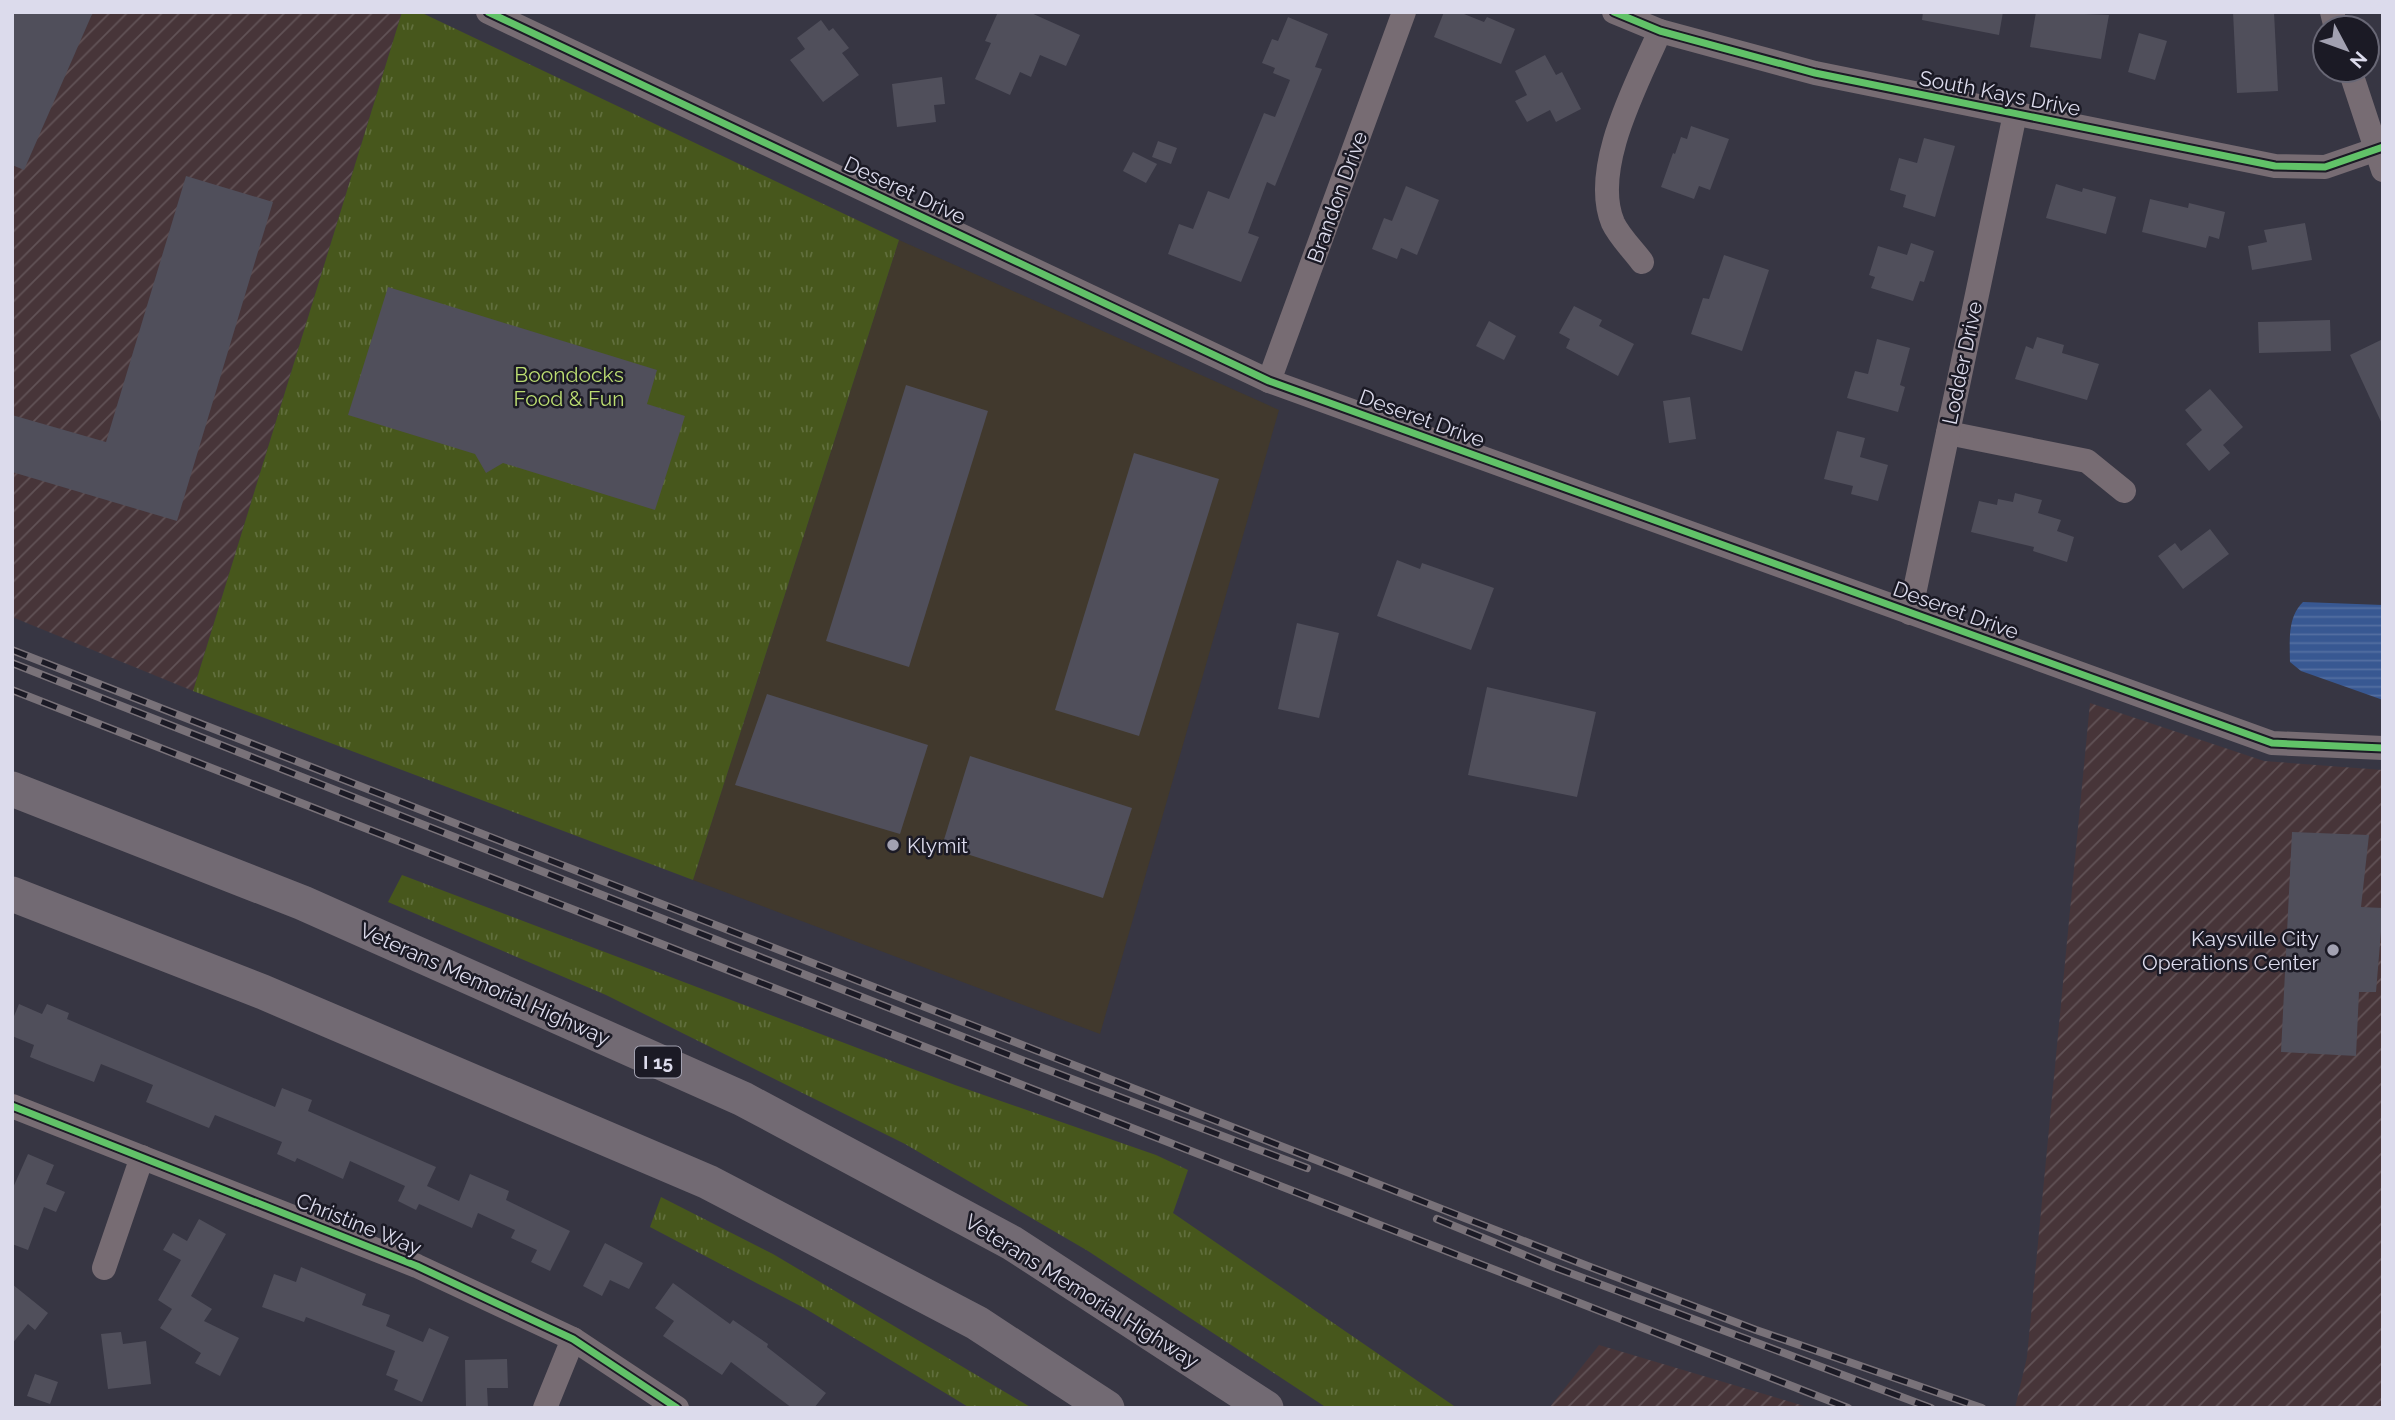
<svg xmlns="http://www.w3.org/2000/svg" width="2395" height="1420" font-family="Raleway,sans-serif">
  <defs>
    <pattern id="industrial-furrows" width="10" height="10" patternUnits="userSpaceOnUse" patternTransform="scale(1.75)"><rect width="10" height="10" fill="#473539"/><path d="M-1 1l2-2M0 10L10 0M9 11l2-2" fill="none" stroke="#615256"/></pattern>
    <pattern id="grass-tufts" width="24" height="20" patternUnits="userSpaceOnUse" patternTransform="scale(1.75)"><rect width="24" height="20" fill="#47571c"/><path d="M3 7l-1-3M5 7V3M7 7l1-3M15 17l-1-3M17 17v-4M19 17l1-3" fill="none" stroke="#616f3d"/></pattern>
    <pattern id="water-rules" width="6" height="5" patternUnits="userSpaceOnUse" patternTransform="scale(1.75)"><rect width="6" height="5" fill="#385892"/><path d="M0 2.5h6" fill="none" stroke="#546fa1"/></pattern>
  </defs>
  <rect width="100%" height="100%" fill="#373643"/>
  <path fill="#41392d" d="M 899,240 L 1279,410 L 1100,1034 L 693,880 Z"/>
  <g fill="url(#industrial-furrows)">
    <path d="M 12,12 L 402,12 L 193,691 L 12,617 Z"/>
    <path d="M 2090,703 L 2264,761 L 2383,770 L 2383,1408 L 2015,1408 L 2027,1357 Z"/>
    <path d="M 1599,1345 L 1811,1408 L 1549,1408 Z"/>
  </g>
  <g fill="url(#grass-tufts)">
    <path d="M 402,12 L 420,12 L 899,240 L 693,880 L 193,691 Z"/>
    <path d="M 402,875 L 955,1085 L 1156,1155 L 1188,1170 L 1173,1213 L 1457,1408 L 1327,1408 L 1088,1251 L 905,1144 L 606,995 L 388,902 Z"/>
    <path d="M 661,1197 L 773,1254 L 1032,1408 L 970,1408 L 806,1309 L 650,1227 Z"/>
  </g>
  <path fill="url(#water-rules)" d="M 2303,602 L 2383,605 L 2383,700 L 2301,671 L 2290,662 C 2290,640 2287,618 2303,602 Z"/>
  <g fill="#504f5b">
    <path d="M 12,12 L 93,12 L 24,170 L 12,165 Z"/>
    <path d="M 998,12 L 1029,12 L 1080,35 L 1066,66 L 1040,55 L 1031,77 L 1020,72 L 1010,95 L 975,79 L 991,43 L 985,41 Z"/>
    <path d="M 1444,12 L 1459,12 L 1484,22 L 1487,17 L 1515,29 L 1501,64 L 1434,37 Z"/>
    <path d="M 1923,12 L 2003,12 L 1999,35 L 1922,20 Z"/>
    <path d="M 2036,12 L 2109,15 L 2101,59 L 2030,47 Z"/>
    <path d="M 2233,12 L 2274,12 L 2278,91 L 2237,93 Z"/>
    <path d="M 1288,17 L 1328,34 L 1315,67 L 1322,69 L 1275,186 L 1267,182 L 1248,233 L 1259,237 L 1241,282 L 1168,254 L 1179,224 L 1193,229 L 1208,191 L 1229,199 L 1264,113 L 1275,117 L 1290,80 L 1273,73 L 1275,68 L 1262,63 L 1272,39 L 1278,41 Z"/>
    <path d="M 821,20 L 829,31 L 833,28 L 849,48 L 842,53 L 859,75 L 823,102 L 790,60 L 805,49 L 797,38 Z"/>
    <path d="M 2139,33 L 2167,41 L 2155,80 L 2128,72 Z"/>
    <path d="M 1545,55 L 1556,75 L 1562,72 L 1581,109 L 1556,122 L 1550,110 L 1527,122 L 1515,101 L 1527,95 L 1515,71 Z"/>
    <path d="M 942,77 L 945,104 L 934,105 L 936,122 L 897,127 L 892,84 Z"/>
    <path d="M 1691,126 L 1729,139 L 1710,190 L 1699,186 L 1694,199 L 1661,187 L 1673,153 L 1675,154 L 1681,137 L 1687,139 Z"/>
    <path d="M 1924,138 L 1955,146 L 1935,217 L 1903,207 L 1906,195 L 1890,190 L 1899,158 L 1917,163 Z"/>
    <path d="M 1158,141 L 1177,148 L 1171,164 L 1152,157 Z"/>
    <path d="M 1133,152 L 1157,164 L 1146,183 L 1123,171 Z"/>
    <path d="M 186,176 L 273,202 L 177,521 L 12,472 L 12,415 L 106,442 Z"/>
    <path d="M 2056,184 L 2082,192 L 2083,188 L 2116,197 L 2106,234 L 2046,218 Z"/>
    <path d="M 1406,186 L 1439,200 L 1417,255 L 1401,248 L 1397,259 L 1372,249 L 1384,218 L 1392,221 Z"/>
    <path d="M 2150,199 L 2188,208 L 2189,203 L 2225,212 L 2219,239 L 2209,236 L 2206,248 L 2142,232 Z"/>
    <path d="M 2305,223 L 2312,260 L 2252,270 L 2248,246 L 2267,242 L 2264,230 Z"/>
    <path d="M 1911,243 L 1934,251 L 1924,282 L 1920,281 L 1913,301 L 1871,288 L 1875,277 L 1869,275 L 1878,246 L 1907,255 Z"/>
    <path d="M 1724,255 L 1769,270 L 1742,351 L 1691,334 L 1703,298 L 1709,299 Z"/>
    <path d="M 388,287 L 657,370 L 647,404 L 685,416 L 655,510 L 503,463 L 486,473 L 475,454 L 348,415 Z"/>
    <path d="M 1574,306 L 1602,320 L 1599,326 L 1634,344 L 1618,376 L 1566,348 L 1570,339 L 1559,333 Z"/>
    <path d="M 2330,320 L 2331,351 L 2259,353 L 2258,322 Z"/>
    <path d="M 1489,321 L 1516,336 L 1504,360 L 1476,346 Z"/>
    <path d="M 2037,337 L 2064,345 L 2062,353 L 2099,364 L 2087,400 L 2015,379 L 2026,346 L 2033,349 Z"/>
    <path d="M 1877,339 L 1910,348 L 1900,385 L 1905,387 L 1898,412 L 1847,398 L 1855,371 L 1868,374 Z"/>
    <path d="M 2383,339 L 2383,426 L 2350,355 Z"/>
    <path d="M 906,385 L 988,411 L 909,667 L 826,641 Z"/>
    <path d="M 2210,389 L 2243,427 L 2223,445 L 2230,453 L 2209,471 L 2186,444 L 2202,430 L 2185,410 Z"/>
    <path d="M 1690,397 L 1696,439 L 1669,443 L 1663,401 Z"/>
    <path d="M 1837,431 L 1865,438 L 1860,457 L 1888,465 L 1878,501 L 1851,494 L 1853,486 L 1824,479 Z"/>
    <path d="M 1134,453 L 1219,479 L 1139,736 L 1055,710 Z"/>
    <path d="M 2015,493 L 2042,500 L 2038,513 L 2061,520 L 2057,531 L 2074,537 L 2067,562 L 2033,551 L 2034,547 L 1971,532 L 1979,501 L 1997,505 L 1998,499 L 2013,502 Z"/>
    <path d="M 2210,529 L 2229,554 L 2183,589 L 2158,556 L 2175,543 L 2181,551 Z"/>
    <path d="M 1397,560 L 1420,569 L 1422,563 L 1494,588 L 1471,650 L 1377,616 Z"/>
    <path d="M 1297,623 L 1339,633 L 1319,718 L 1278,709 Z"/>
    <path d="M 1487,687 L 1596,712 L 1577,797 L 1468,775 Z"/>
    <path d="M 767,694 L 928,745 L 900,834 L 735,785 Z"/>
    <path d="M 970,756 L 1132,808 L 1103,898 L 942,846 Z"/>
    <path d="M 2292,832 L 2369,835 L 2361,907 L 2383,908 L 2376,992 L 2359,992 L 2356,1056 L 2281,1052 Z"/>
    <path d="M 19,1004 L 42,1014 L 47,1004 L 69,1013 L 67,1019 L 275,1107 L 282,1088 L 312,1100 L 308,1111 L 436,1167 L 427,1186 L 459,1201 L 470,1174 L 509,1191 L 506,1200 L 570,1231 L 550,1271 L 531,1262 L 537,1250 L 511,1238 L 515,1230 L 478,1213 L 472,1228 L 419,1204 L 416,1210 L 398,1201 L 405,1186 L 350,1161 L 343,1179 L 297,1158 L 295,1162 L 277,1154 L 282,1142 L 215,1115 L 209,1128 L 146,1102 L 153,1085 L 121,1072 L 101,1064 L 94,1082 L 47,1064 L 30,1057 L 34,1045 L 12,1036 L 12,1021 Z"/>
    <path d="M 28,1154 L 54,1165 L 46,1184 L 65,1192 L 56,1212 L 44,1207 L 28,1250 L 12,1244 L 12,1190 Z"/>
    <path d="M 199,1219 L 226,1234 L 191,1296 L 212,1309 L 204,1321 L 239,1338 L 220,1376 L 195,1363 L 201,1353 L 160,1328 L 172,1309 L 158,1300 L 181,1260 L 163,1250 L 173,1233 L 187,1241 Z"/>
    <path d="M 605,1243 L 643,1263 L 629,1289 L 610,1280 L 602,1296 L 583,1286 Z"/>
    <path d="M 301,1267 L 366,1294 L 362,1305 L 390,1315 L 386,1326 L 423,1342 L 429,1328 L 449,1337 L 422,1402 L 394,1390 L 398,1380 L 386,1375 L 395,1351 L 306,1317 L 304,1322 L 262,1307 L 274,1274 L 296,1282 Z"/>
    <path d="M 673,1283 L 730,1324 L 733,1320 L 768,1344 L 767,1347 L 826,1393 L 814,1408 L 792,1408 L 731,1362 L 722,1375 L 663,1336 L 674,1321 L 655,1308 Z"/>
    <path d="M 12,1284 L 48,1313 L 35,1330 L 28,1324 L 12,1344 Z"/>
    <path d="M 121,1332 L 123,1344 L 146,1341 L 151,1384 L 108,1389 L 101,1334 Z"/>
    <path d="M 507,1359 L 508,1388 L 487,1388 L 488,1408 L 466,1408 L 465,1360 Z"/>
    <path d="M 35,1374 L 58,1382 L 50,1404 L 27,1396 Z"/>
  </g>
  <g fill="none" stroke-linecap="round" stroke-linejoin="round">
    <g stroke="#776c73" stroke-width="24">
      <path d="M 488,12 L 1269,381 L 2272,743 L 2383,748"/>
      <path d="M 1614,12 L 1660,31 L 1815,73 L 2275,166 L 2325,167 L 2383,147"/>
      <path d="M 2332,12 L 2336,28"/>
      <path d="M 2350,70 L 2383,170"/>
      <path d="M 1642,262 C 1633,250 1619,236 1613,223 C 1590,168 1638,82 1660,31"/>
      <path d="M 1269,381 L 1404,12"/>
      <path d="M 1948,433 L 2087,461 L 2124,491"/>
      <path d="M 1910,613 L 2015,114"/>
      <path d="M 12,1106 L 417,1266 L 573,1339 L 677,1408"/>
      <path d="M 104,1268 L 142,1157"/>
      <path d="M 545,1408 L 573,1339"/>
    </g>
    <g stroke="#726a73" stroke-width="35">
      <path d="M 12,789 L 303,903 L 743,1099 L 1012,1243 L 1266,1408"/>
      <path d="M 12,894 L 263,992 L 708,1182 L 977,1323 L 1107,1408"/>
    </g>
    <defs>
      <g id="rail">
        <path d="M 12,650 L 1585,1265 L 1756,1330 L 1982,1408"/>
        <path d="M 12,663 L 1027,1062 L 1307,1168"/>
        <path d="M 12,690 L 1848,1408"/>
        <path d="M 1437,1219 L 1551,1266 L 1931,1408"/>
      </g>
    </defs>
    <use href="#rail" stroke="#797279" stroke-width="8"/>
    <use href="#rail" stroke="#1b1a25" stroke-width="5" stroke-dasharray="16" stroke-linecap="butt"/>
    <defs>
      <g id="cycleway">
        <path d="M 488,12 L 1269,381 L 2272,743 L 2383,748"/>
        <path d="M 1614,12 L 1660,31 L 1815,73 L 2275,166 L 2325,167 L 2383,147"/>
        <path d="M 12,1106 L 417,1266 L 573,1339 L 677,1408"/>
      </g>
    </defs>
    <use href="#cycleway" stroke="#1b1a25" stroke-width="11"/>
    <use href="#cycleway" stroke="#61c268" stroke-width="7"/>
  </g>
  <g fill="#a2a1b1" stroke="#1b1a25" stroke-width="2.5">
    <circle cx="893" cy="845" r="7"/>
    <circle cx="2333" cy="950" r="7"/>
  </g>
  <g text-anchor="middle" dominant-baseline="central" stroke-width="5" stroke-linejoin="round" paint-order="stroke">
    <rect fill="#1b1a25" stroke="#a2a1b0" stroke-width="2" x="635" y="1046.5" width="46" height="31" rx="5"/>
    <g font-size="19" font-weight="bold" fill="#dcdbec">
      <text x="658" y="1062">I 15</text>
    </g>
    <g font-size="21" fill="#dcdbec" stroke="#1b1a25">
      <text transform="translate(2000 93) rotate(11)">South Kays Drive</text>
      <text transform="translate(905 190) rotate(25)">Deseret Drive</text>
      <text transform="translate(1337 197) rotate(-70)">Brandon Drive</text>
      <text transform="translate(1962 363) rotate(-78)">Lodder Drive</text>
      <text transform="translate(1422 418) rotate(20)">Deseret Drive</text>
      <text transform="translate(1956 610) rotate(20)">Deseret Drive</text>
      <text transform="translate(485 984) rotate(24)">Veterans Memorial Highway</text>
      <text transform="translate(359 1224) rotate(22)">Christine Way</text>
      <text transform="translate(1082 1291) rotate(32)">Veterans Memorial Highway</text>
    </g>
    <g font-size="21" fill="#bcdd72" stroke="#1b1a25">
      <text x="569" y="374">Boondocks<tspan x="569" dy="24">Food &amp; Fun</tspan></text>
    </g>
    <g font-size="21" fill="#dcdbec" stroke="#1b1a25" text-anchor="start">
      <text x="907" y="845">Klymit</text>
      <text x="2319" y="938" text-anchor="end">Kaysville City<tspan x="2319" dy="24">Operations Center</tspan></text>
    </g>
  </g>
  <rect width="2395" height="1420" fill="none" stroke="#dcdbec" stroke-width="28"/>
  <g transform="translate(2346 49) rotate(131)"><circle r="33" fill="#1b1a25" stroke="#686775" stroke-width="2"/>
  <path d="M0-5L12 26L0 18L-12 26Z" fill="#a2a1b1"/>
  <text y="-10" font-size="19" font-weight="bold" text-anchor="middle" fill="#dcdbec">N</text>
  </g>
</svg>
